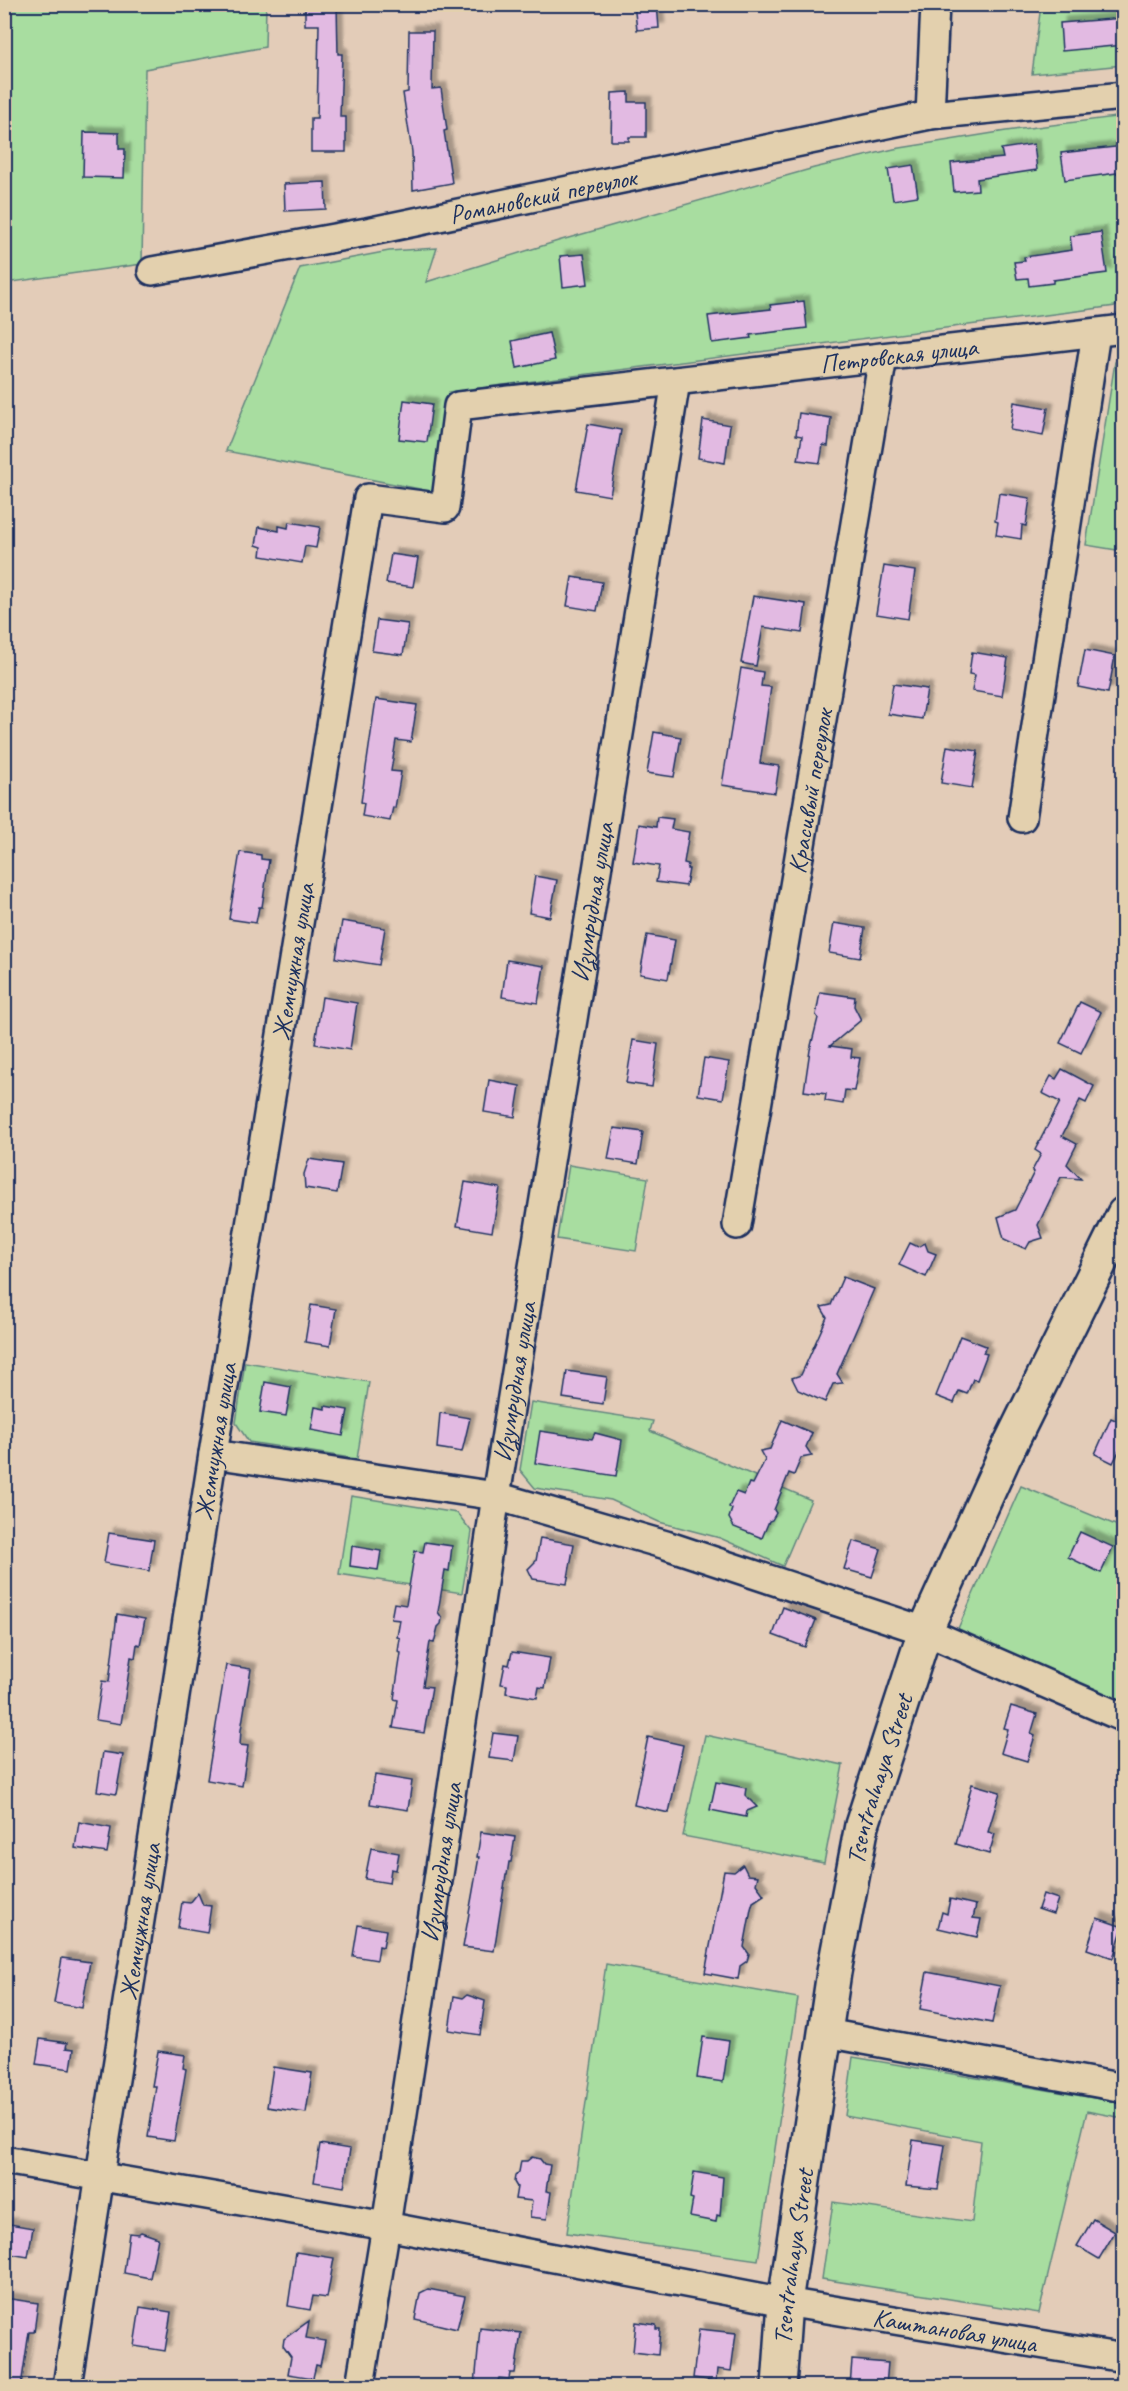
<svg xmlns="http://www.w3.org/2000/svg" width="1128" height="2391" font-family="Caveat,sans-serif">
  <defs>
    <filter id="shadow"><feDropShadow dx="5.5" dy="-5.5" stdDeviation="1.5" flood-color="#0004"/></filter>
  </defs>
  <rect width="100%" height="100%" fill="#e3ccb8"/>
  <filter id="ink" filterUnits="userSpaceOnUse"><feTurbulence type="fractalNoise" baseFrequency=".0167" numOctaves="2"/><feDisplacementMap in="SourceGraphic" scale="12" xChannelSelector="R" yChannelSelector="G"/><feConvolveMatrix kernelMatrix="1 2 1 2 8 2 1 2 1" color-interpolation-filters="sRGB"/></filter>
  <g filter="url(#ink)">
    <g fill="#a8dda0" stroke="#62867f" stroke-width="1.5">
      <path d="M 4,5 L 266,5 L 265,47 L 145,69 L 142,264 L 5,283 Z"/>
      <path d="M 1041,5 L 1123,5 L 1123,65 L 1032,74 Z"/>
      <path d="M 1123,116 L 1123,305 L 449,392 L 435,492 L 226,451 L 300,268 L 389,251 L 437,248 L 426,282 L 558,241 L 814,168 L 894,149 L 1006,131 Z"/>
      <path d="M 1123,353 L 1123,551 L 1086,545 L 1115,362 Z"/>
      <path d="M 569,1165 L 648,1178 L 636,1251 L 557,1239 Z"/>
      <path d="M 245,1362 L 369,1382 L 357,1459 L 249,1442 L 236,1423 Z"/>
      <path d="M 531,1402 L 653,1421 L 650,1431 L 811,1500 L 783,1566 L 720,1538 L 659,1522 L 611,1500 L 535,1488 L 520,1470 Z"/>
      <path d="M 1021,1486 L 1123,1528 L 1123,1706 L 956,1633 Z"/>
      <path d="M 351,1496 L 457,1513 L 472,1532 L 462,1593 L 339,1574 Z"/>
      <path d="M 705,1735 L 843,1765 L 824,1863 L 683,1836 Z"/>
      <path d="M 606,1964 L 798,1998 L 758,2260 L 567,2233 Z"/>
      <path d="M 853,2057 L 1123,2103 L 1123,2118 L 1087,2111 L 1039,2313 L 822,2279 L 833,2202 L 972,2222 L 981,2141 L 845,2116 Z"/>
    </g>
    <g fill="#e2bae2" stroke="#1b2f5e" stroke-width="1.5" filter="url(#shadow)">
      <path d="M 305,4 L 337,4 L 338,54 L 342,54 L 340,117 L 346,117 L 346,152 L 311,152 L 311,118 L 317,118 L 319,25 L 305,25 Z"/>
      <path d="M 634,4 L 657,4 L 659,28 L 637,30 Z"/>
      <path d="M 1124,18 L 1124,45 L 1062,51 L 1060,23 Z"/>
      <path d="M 409,31 L 433,31 L 432,89 L 441,88 L 447,130 L 444,131 L 452,183 L 413,190 L 412,152 L 403,93 L 408,92 Z"/>
      <path d="M 629,92 L 629,102 L 646,102 L 646,137 L 629,137 L 629,141 L 611,141 L 612,93 Z"/>
      <path d="M 84,132 L 119,133 L 119,149 L 125,149 L 124,178 L 83,177 Z"/>
      <path d="M 1034,144 L 1037,170 L 977,179 L 978,190 L 954,192 L 951,163 L 1003,158 L 1001,149 Z"/>
      <path d="M 1124,146 L 1124,172 L 1065,180 L 1061,153 Z"/>
      <path d="M 913,165 L 918,196 L 893,200 L 888,169 Z"/>
      <path d="M 325,182 L 326,209 L 285,211 L 284,184 Z"/>
      <path d="M 1101,232 L 1107,273 L 1053,280 L 1053,283 L 1029,286 L 1028,278 L 1017,279 L 1014,262 L 1025,261 L 1024,257 L 1072,250 L 1070,236 Z"/>
      <path d="M 584,254 L 588,284 L 563,287 L 560,256 Z"/>
      <path d="M 804,301 L 807,328 L 750,335 L 751,338 L 712,343 L 708,316 L 771,309 L 770,305 Z"/>
      <path d="M 549,333 L 555,360 L 517,368 L 512,341 Z"/>
      <path d="M 404,400 L 432,404 L 427,442 L 399,439 Z"/>
      <path d="M 1014,402 L 1048,408 L 1043,436 L 1010,430 Z"/>
      <path d="M 799,413 L 831,418 L 828,446 L 823,445 L 820,463 L 798,460 L 802,436 L 796,435 Z"/>
      <path d="M 703,420 L 730,425 L 725,463 L 698,458 Z"/>
      <path d="M 588,424 L 621,430 L 610,496 L 576,490 Z"/>
      <path d="M 999,493 L 1030,498 L 1026,526 L 1022,525 L 1021,539 L 996,535 L 998,522 L 995,521 Z"/>
      <path d="M 289,522 L 320,527 L 316,548 L 305,546 L 302,563 L 261,556 L 262,547 L 256,545 L 259,527 L 279,531 L 279,526 L 288,528 Z"/>
      <path d="M 391,554 L 418,558 L 413,587 L 386,583 Z"/>
      <path d="M 884,566 L 915,571 L 908,619 L 876,614 Z"/>
      <path d="M 572,577 L 602,582 L 597,611 L 567,606 Z"/>
      <path d="M 753,596 L 806,604 L 802,633 L 763,627 L 756,666 L 741,663 Z"/>
      <path d="M 377,620 L 408,624 L 403,655 L 372,651 Z"/>
      <path d="M 1085,650 L 1115,656 L 1108,693 L 1078,687 Z"/>
      <path d="M 972,652 L 1008,658 L 1002,696 L 972,691 L 975,675 L 969,674 Z"/>
      <path d="M 741,668 L 763,672 L 761,686 L 771,687 L 760,763 L 779,766 L 775,793 L 722,785 Z"/>
      <path d="M 893,684 L 927,689 L 922,719 L 888,714 Z"/>
      <path d="M 376,699 L 417,705 L 411,742 L 396,740 L 391,771 L 401,772 L 395,808 L 393,807 L 390,821 L 362,816 L 364,803 L 361,802 Z"/>
      <path d="M 654,732 L 681,737 L 674,777 L 647,773 Z"/>
      <path d="M 947,746 L 978,751 L 972,788 L 941,783 Z"/>
      <path d="M 657,817 L 673,819 L 671,829 L 689,832 L 684,863 L 688,864 L 687,869 L 689,869 L 686,886 L 656,882 L 659,866 L 633,862 L 639,824 L 656,827 Z"/>
      <path d="M 240,852 L 261,855 L 261,859 L 269,860 L 262,907 L 259,907 L 256,923 L 229,919 Z"/>
      <path d="M 535,876 L 557,880 L 550,917 L 529,913 Z"/>
      <path d="M 342,921 L 385,928 L 379,965 L 336,958 Z"/>
      <path d="M 834,923 L 865,928 L 860,958 L 829,953 Z"/>
      <path d="M 647,935 L 675,940 L 668,979 L 640,974 Z"/>
      <path d="M 507,960 L 544,966 L 538,1003 L 502,997 Z"/>
      <path d="M 820,992 L 855,997 L 854,1006 L 861,1020 L 830,1046 L 852,1049 L 851,1057 L 860,1058 L 854,1091 L 845,1090 L 843,1104 L 825,1101 L 826,1094 L 804,1091 L 810,1050 L 818,1018 L 816,1015 Z"/>
      <path d="M 322,997 L 357,1003 L 350,1050 L 315,1044 Z"/>
      <path d="M 1080,1002 L 1101,1012 L 1081,1053 L 1060,1043 Z"/>
      <path d="M 633,1040 L 658,1044 L 652,1087 L 626,1083 Z"/>
      <path d="M 704,1058 L 729,1062 L 723,1099 L 698,1095 Z"/>
      <path d="M 1062,1069 L 1094,1086 L 1086,1103 L 1080,1100 L 1062,1136 L 1077,1144 L 1067,1164 L 1081,1179 L 1061,1177 L 1038,1225 L 1043,1238 L 1030,1242 L 1026,1249 L 1004,1239 L 998,1217 L 1015,1210 L 1034,1172 L 1032,1171 L 1041,1154 L 1035,1150 L 1060,1102 L 1042,1093 L 1051,1076 L 1056,1079 Z"/>
      <path d="M 489,1080 L 520,1086 L 515,1117 L 484,1112 Z"/>
      <path d="M 614,1128 L 643,1132 L 638,1164 L 608,1159 Z"/>
      <path d="M 309,1159 L 342,1164 L 337,1193 L 305,1188 L 304,1174 Z"/>
      <path d="M 465,1182 L 500,1188 L 492,1232 L 457,1226 Z"/>
      <path d="M 910,1243 L 918,1247 L 925,1243 L 928,1251 L 936,1254 L 926,1277 L 899,1265 Z"/>
      <path d="M 843,1277 L 874,1289 L 837,1374 L 843,1383 L 833,1384 L 825,1402 L 798,1390 L 792,1378 L 801,1375 L 827,1317 L 821,1307 L 831,1305 Z"/>
      <path d="M 311,1305 L 336,1309 L 330,1346 L 305,1342 Z"/>
      <path d="M 960,1336 L 986,1346 L 983,1353 L 987,1354 L 977,1380 L 973,1379 L 967,1394 L 959,1391 L 954,1403 L 936,1396 Z"/>
      <path d="M 567,1371 L 607,1377 L 603,1404 L 563,1398 Z"/>
      <path d="M 265,1382 L 291,1387 L 286,1416 L 260,1412 Z"/>
      <path d="M 325,1406 L 348,1410 L 343,1436 L 311,1430 L 315,1407 L 325,1409 Z"/>
      <path d="M 440,1413 L 470,1418 L 462,1452 L 437,1448 Z"/>
      <path d="M 1111,1418 L 1124,1424 L 1124,1453 L 1119,1451 L 1113,1463 L 1095,1454 Z"/>
      <path d="M 782,1420 L 812,1433 L 806,1447 L 812,1456 L 801,1458 L 794,1475 L 789,1473 L 774,1510 L 776,1513 L 772,1520 L 769,1521 L 762,1538 L 734,1527 L 729,1518 L 732,1509 L 729,1507 L 736,1492 L 744,1495 L 749,1483 L 753,1484 L 765,1460 L 760,1451 L 770,1449 Z"/>
      <path d="M 540,1431 L 592,1439 L 595,1433 L 622,1440 L 616,1476 L 535,1463 Z"/>
      <path d="M 1080,1532 L 1113,1547 L 1101,1573 L 1068,1557 Z"/>
      <path d="M 109,1533 L 154,1540 L 149,1571 L 104,1563 Z"/>
      <path d="M 540,1538 L 574,1544 L 567,1584 L 533,1579 L 528,1569 L 536,1561 Z"/>
      <path d="M 853,1541 L 881,1549 L 872,1577 L 844,1569 Z"/>
      <path d="M 425,1542 L 452,1546 L 449,1571 L 445,1570 L 438,1612 L 442,1618 L 441,1624 L 438,1627 L 434,1643 L 430,1642 L 423,1686 L 432,1687 L 424,1733 L 393,1728 L 398,1700 L 394,1699 L 401,1653 L 398,1652 L 400,1638 L 397,1637 L 400,1620 L 391,1619 L 394,1603 L 406,1605 L 415,1551 L 423,1552 Z"/>
      <path d="M 352,1546 L 381,1551 L 378,1570 L 350,1566 Z"/>
      <path d="M 783,1607 L 816,1620 L 805,1647 L 773,1635 Z"/>
      <path d="M 117,1614 L 145,1619 L 140,1645 L 137,1644 L 135,1658 L 131,1657 L 121,1724 L 96,1720 L 102,1681 L 109,1682 Z"/>
      <path d="M 512,1652 L 550,1658 L 545,1688 L 539,1687 L 537,1698 L 506,1693 L 507,1685 L 501,1684 L 505,1664 L 509,1665 Z"/>
      <path d="M 226,1665 L 251,1669 L 241,1730 L 240,1745 L 248,1746 L 242,1786 L 207,1780 Z"/>
      <path d="M 1011,1706 L 1037,1714 L 1031,1734 L 1035,1736 L 1027,1761 L 1001,1753 L 1008,1729 L 1004,1728 Z"/>
      <path d="M 493,1733 L 518,1736 L 514,1761 L 489,1758 Z"/>
      <path d="M 648,1737 L 683,1745 L 669,1813 L 634,1805 Z"/>
      <path d="M 103,1752 L 123,1755 L 116,1794 L 97,1791 Z"/>
      <path d="M 375,1775 L 412,1781 L 408,1810 L 370,1804 Z"/>
      <path d="M 716,1782 L 746,1788 L 745,1795 L 757,1807 L 747,1811 L 746,1817 L 710,1810 Z"/>
      <path d="M 972,1784 L 1000,1792 L 988,1832 L 995,1834 L 989,1854 L 956,1844 Z"/>
      <path d="M 79,1822 L 111,1828 L 107,1853 L 75,1848 Z"/>
      <path d="M 481,1832 L 515,1837 L 511,1862 L 509,1862 L 507,1875 L 506,1875 L 494,1951 L 463,1947 L 479,1857 L 477,1857 Z"/>
      <path d="M 371,1848 L 399,1853 L 396,1870 L 391,1869 L 389,1883 L 365,1879 Z"/>
      <path d="M 743,1865 L 748,1875 L 758,1876 L 756,1884 L 764,1895 L 753,1902 L 751,1909 L 744,1947 L 749,1954 L 747,1961 L 740,1966 L 738,1979 L 705,1973 L 724,1871 L 734,1872 Z"/>
      <path d="M 198,1893 L 203,1905 L 211,1906 L 207,1933 L 178,1928 L 182,1902 L 190,1903 Z"/>
      <path d="M 1043,1894 L 1058,1899 L 1053,1914 L 1038,1909 Z"/>
      <path d="M 950,1899 L 976,1905 L 973,1918 L 981,1919 L 977,1937 L 938,1928 L 942,1912 L 947,1914 Z"/>
      <path d="M 1097,1918 L 1123,1927 L 1113,1958 L 1087,1949 Z"/>
      <path d="M 358,1925 L 386,1930 L 383,1947 L 379,1946 L 377,1960 L 353,1956 Z"/>
      <path d="M 62,1958 L 90,1962 L 82,2008 L 54,2003 Z"/>
      <path d="M 927,1972 L 1000,1986 L 992,2023 L 920,2009 Z"/>
      <path d="M 467,1995 L 485,2001 L 480,2035 L 449,2030 L 454,1996 L 463,1998 Z"/>
      <path d="M 703,2037 L 729,2041 L 723,2082 L 697,2078 Z"/>
      <path d="M 40,2039 L 67,2043 L 66,2048 L 74,2049 L 71,2069 L 36,2064 Z"/>
      <path d="M 158,2051 L 185,2055 L 183,2068 L 186,2069 L 174,2141 L 148,2137 L 156,2086 L 152,2086 Z"/>
      <path d="M 273,2067 L 312,2073 L 306,2113 L 267,2107 Z"/>
      <path d="M 913,2140 L 945,2145 L 938,2189 L 906,2186 Z"/>
      <path d="M 320,2144 L 350,2149 L 344,2187 L 314,2182 Z"/>
      <path d="M 532,2157 L 540,2159 L 544,2164 L 550,2165 L 546,2191 L 551,2192 L 547,2219 L 530,2217 L 532,2201 L 515,2199 L 517,2187 L 514,2182 L 515,2176 L 519,2172 L 521,2161 L 527,2161 Z"/>
      <path d="M 694,2172 L 723,2177 L 720,2216 L 717,2215 L 716,2222 L 690,2217 L 693,2199 L 690,2198 Z"/>
      <path d="M 1093,2219 L 1115,2232 L 1099,2259 L 1077,2246 Z"/>
      <path d="M 4,2223 L 33,2228 L 28,2257 L 4,2253 Z"/>
      <path d="M 141,2232 L 158,2238 L 150,2278 L 124,2273 L 129,2233 L 138,2234 Z"/>
      <path d="M 296,2252 L 334,2258 L 327,2298 L 313,2296 L 310,2310 L 288,2306 Z"/>
      <path d="M 428,2289 L 465,2296 L 457,2329 L 415,2319 L 420,2293 Z"/>
      <path d="M 4,2298 L 38,2303 L 34,2332 L 29,2332 L 21,2386 L 4,2386 Z"/>
      <path d="M 140,2307 L 171,2312 L 165,2351 L 134,2346 Z"/>
      <path d="M 309,2321 L 306,2338 L 325,2341 L 320,2366 L 316,2365 L 313,2378 L 288,2374 L 291,2357 L 283,2346 L 284,2339 Z"/>
      <path d="M 636,2322 L 656,2325 L 656,2329 L 660,2329 L 658,2355 L 633,2352 Z"/>
      <path d="M 480,2328 L 521,2333 L 515,2373 L 510,2373 L 509,2379 L 499,2378 L 496,2386 L 475,2385 Z"/>
      <path d="M 699,2329 L 736,2333 L 731,2371 L 717,2369 L 716,2381 L 693,2378 Z"/>
      <path d="M 852,2360 L 888,2363 L 886,2386 L 850,2386 Z"/>
    </g>
    <g fill="none" stroke-linecap="round" stroke-linejoin="round">
      <defs>
        <g id="minor">
          <path d="M 930,115 L 935,4"/>
          <path id="s1" d="M 152,271 L 367,232 L 930,115 L 1124,96"/>
          <path d="M 1022,818 L 1096,333"/>
          <path id="s2" d="M 737,1225 L 883,357"/>
          <path d="M 213,1454 L 496,1496 L 666,1545 L 925,1631 L 1124,1718"/>
          <path d="M 826,2033 L 1124,2088"/>
          <path id="s3" d="M 4,2160 L 386,2226 L 785,2302 L 1124,2358"/>
          <path id="s4" d="M 67,2386 L 213,1454 L 368,498 L 445,508 L 458,406 L 1124,329"/>
          <path id="s5" d="M 360,2386 L 386,2226 L 496,1496 L 676,381"/>
        </g>
        <g id="major">
          <path id="s6" d="M 779,2386 L 785,2302 L 834,1972 L 862,1825 L 925,1631 L 1004,1457 L 1124,1214"/>
        </g>
      </defs>
      <use href="#minor" stroke="#1b2f5e" stroke-width="32"/>
      <use href="#major" stroke="#1b2f5e" stroke-width="38"/>
      <use href="#minor" stroke="#e3d0ae" stroke-width="27"/>
      <use href="#major" stroke="#e3d0ae" stroke-width="33"/>
    </g>
  </g>
  <g text-anchor="middle" dominant-baseline="central" stroke-width="4.5" stroke-linejoin="round" paint-order="stroke">
    <g font-size="26" fill="#1b2f5e" stroke="#e3d0ae">
      <text stroke="none"><textPath href="#s1" startOffset="398">Романовский переулок</textPath></text>
      <text stroke="none"><textPath href="#s4" startOffset="2536">Петровская улица</textPath></text>
      <text stroke="none"><textPath href="#s2" startOffset="440">Красивый переулок</textPath></text>
      <text stroke="none"><textPath href="#s5" startOffset="1502">Изумрудная улица</textPath></text>
      <text stroke="none"><textPath href="#s4" startOffset="1442">Жемчужная улица</textPath></text>
      <text stroke="none"><textPath href="#s5" startOffset="1016">Изумрудная улица</textPath></text>
      <text stroke="none"><textPath href="#s4" startOffset="956">Жемчужная улица</textPath></text>
      <text stroke="none"><textPath href="#s6" startOffset="616">Tsentralnaya Street</textPath></text>
      <text stroke="none"><textPath href="#s5" startOffset="530">Изумрудная улица</textPath></text>
      <text stroke="none"><textPath href="#s4" startOffset="470">Жемчужная улица</textPath></text>
      <text stroke="none"><textPath href="#s6" startOffset="130">Tsentralnaya Street</textPath></text>
      <text stroke="none"><textPath href="#s3" startOffset="966">Каштановая улица</textPath></text>
    </g>
  </g>
  <rect width="1128" height="2391" fill="none" stroke="#e3d0ae" stroke-width="24"/>
  <rect x="12" y="12" width="1104" height="2367" fill="none" stroke="#1b2f5e" stroke-width="2" filter="url(#ink)"/>
</svg>
